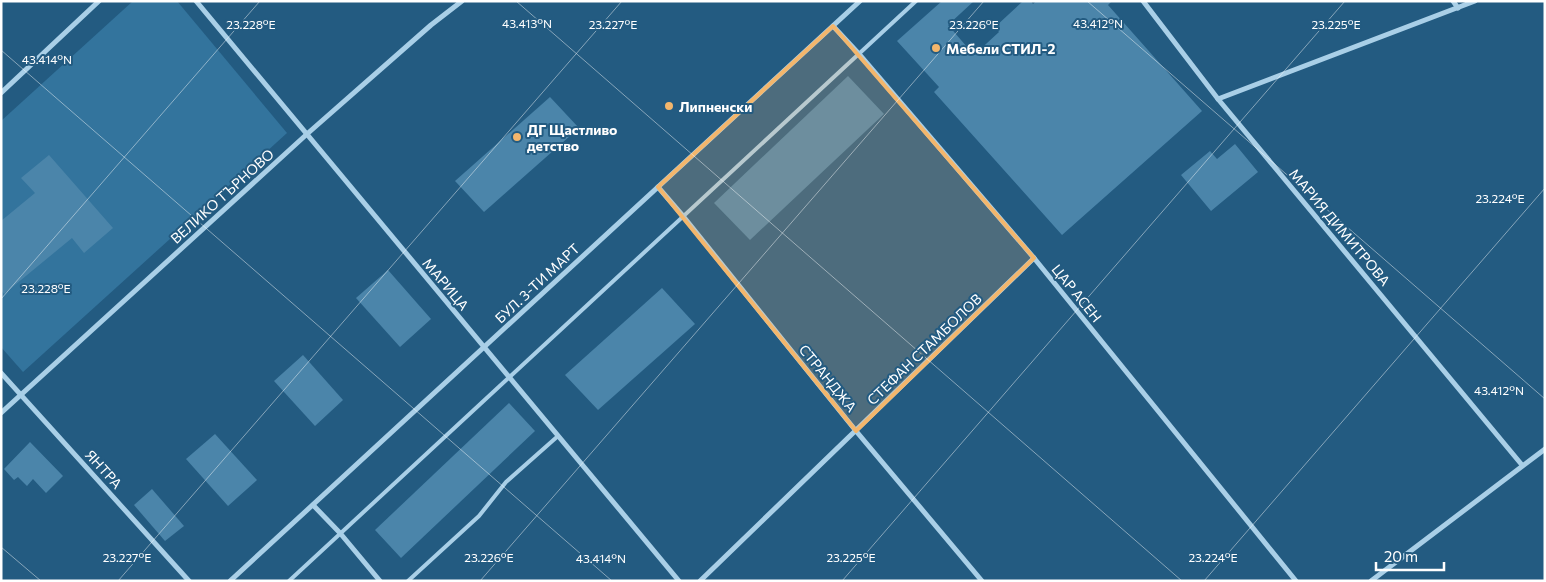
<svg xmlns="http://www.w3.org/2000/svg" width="1546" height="582" font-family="Commissioner,sans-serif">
  <rect width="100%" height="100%" fill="#235b81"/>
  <path fill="#33749d" d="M 133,1 L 177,1 L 287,133 L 23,372 L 1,347 L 1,121 Z"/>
  <g fill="#4b85aa">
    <path d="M 942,1 L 974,1 L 948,25 L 974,55 L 999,32 L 995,27 L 1023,1 L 1031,1 L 1033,4 L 1036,1 L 1112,1 L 1108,5 L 1202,111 L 1062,235 L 934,92 L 939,87 L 897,41 Z"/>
    <path d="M 848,76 L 884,114 L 750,240 L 714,203 Z"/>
    <path d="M 550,97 L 579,128 L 484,212 L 455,181 Z"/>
    <path d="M 1235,144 L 1258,172 L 1211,211 L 1181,175 L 1210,151 L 1217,159 Z"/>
    <path d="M 49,155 L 113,228 L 84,253 L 72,238 L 4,294 L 1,290 L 1,221 L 35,193 L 21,178 Z"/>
    <path d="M 388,270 L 431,319 L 400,347 L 356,298 Z"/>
    <path d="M 662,288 L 695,324 L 598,410 L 565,375 Z"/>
    <path d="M 303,355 L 343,400 L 315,426 L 274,381 Z"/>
    <path d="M 509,403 L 535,431 L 401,558 L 375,530 Z"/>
    <path d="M 215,434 L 257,480 L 228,506 L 186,459 Z"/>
    <path d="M 30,442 L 63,476 L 46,493 L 33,479 L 27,486 L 18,477 L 14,480 L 4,469 Z"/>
    <path d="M 152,489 L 184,526 L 165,541 L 134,505 Z"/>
  </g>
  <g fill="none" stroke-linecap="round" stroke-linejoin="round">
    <g stroke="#a9cfe7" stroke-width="4">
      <path d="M 289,581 L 916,1"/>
      <path d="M 408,581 L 479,516 L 506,482 L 558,436"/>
    </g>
    <g stroke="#a9cfe7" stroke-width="5">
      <path d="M 196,1 L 679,581"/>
      <path d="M 1143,1 L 1218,99 L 1522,465"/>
      <path d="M 1453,1 L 1458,8"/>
      <path d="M 833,26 L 859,54 L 1034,258 L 1296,581"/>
      <path d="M 1,93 L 99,1"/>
      <path d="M 1218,99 L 1475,1"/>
      <path d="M 658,187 L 683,216 L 856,431 L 982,581"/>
      <path d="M 1,373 L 189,581"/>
      <path d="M 1,413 L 307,134 L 431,25 L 462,1"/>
      <path d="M 313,505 L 340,533 L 380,581"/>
      <path d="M 230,581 L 860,1"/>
      <path d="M 700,581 L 1034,258"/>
      <path d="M 1371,581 L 1545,449"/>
    </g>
  </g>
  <path fill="#f3b66c" fill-opacity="0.2" stroke="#f3b66c" stroke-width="4" stroke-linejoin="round" d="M 833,26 L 1034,258 L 856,431 L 658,187 Z"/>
  <path fill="none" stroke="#fff" stroke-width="1" stroke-opacity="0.45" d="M 516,1 L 1182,581M 1087,1 L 1545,399M 1,50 L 612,581M 1,299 L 260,1M 1,547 L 41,581M 118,581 L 622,1M 480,581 L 984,1M 842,581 L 1345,1M 1204,581 L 1545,188"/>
  <g fill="#f3b66c" stroke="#235b81" stroke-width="2">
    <circle cx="936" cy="48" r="5"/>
    <circle cx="669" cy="106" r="5"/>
    <circle cx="517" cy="137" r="5"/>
  </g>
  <g text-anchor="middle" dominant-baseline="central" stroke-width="4" stroke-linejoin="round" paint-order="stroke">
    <g font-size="14" font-weight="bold" fill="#fff" stroke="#235b81" text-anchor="start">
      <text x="946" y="48">Мебели СТИЛ-2</text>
      <text x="679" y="106">Липненски</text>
      <text x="527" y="129">ДГ Щастливо<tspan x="527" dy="16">детство</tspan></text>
    </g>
    <g font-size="14" fill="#fff" stroke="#235b81">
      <text transform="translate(222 196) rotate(-42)">ВЕЛИКО ТЪРНОВО</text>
      <text transform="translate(1340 227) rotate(50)">МАРИЯ ДИМИТРОВА</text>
      <text transform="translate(537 283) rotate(-43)">БУЛ. 3-ТИ МАРТ</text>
      <text transform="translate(446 284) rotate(50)">МАРИЦА</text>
      <text transform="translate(1077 293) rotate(51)">ЦАР АСЕН</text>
      <text transform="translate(924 349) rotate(-44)">СТЕФАН СТАМБОЛОВ</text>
      <text transform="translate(828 378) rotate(51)">СТРАНДЖА</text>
      <text transform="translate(104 469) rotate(48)">ЯНТРА</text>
    </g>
  </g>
  <g font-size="12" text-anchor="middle" fill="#fff" stroke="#235b81" stroke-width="4" stroke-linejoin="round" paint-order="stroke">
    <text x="527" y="28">43.413°N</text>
    <text x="1098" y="28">43.412°N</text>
    <text x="251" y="29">23.228°E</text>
    <text x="613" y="29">23.227°E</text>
    <text x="974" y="29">23.226°E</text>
    <text x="1336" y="29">23.225°E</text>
    <text x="47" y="64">43.414°N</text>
    <text x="1500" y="203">23.224°E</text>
    <text x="46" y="293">23.228°E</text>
    <text x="1499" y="395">43.412°N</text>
    <text x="127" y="562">23.227°E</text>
    <text x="489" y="562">23.226°E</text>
    <text x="851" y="562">23.225°E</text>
    <text x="1213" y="562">23.224°E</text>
    <text x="601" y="563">43.414°N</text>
  </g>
  <rect width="1546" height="582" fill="none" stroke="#ffffff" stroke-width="5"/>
  <path d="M1376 562v8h68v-8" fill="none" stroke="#ffffff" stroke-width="2.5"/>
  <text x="1384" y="562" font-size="15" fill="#ffffff" stroke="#235b81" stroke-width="4" paint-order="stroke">20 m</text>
</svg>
